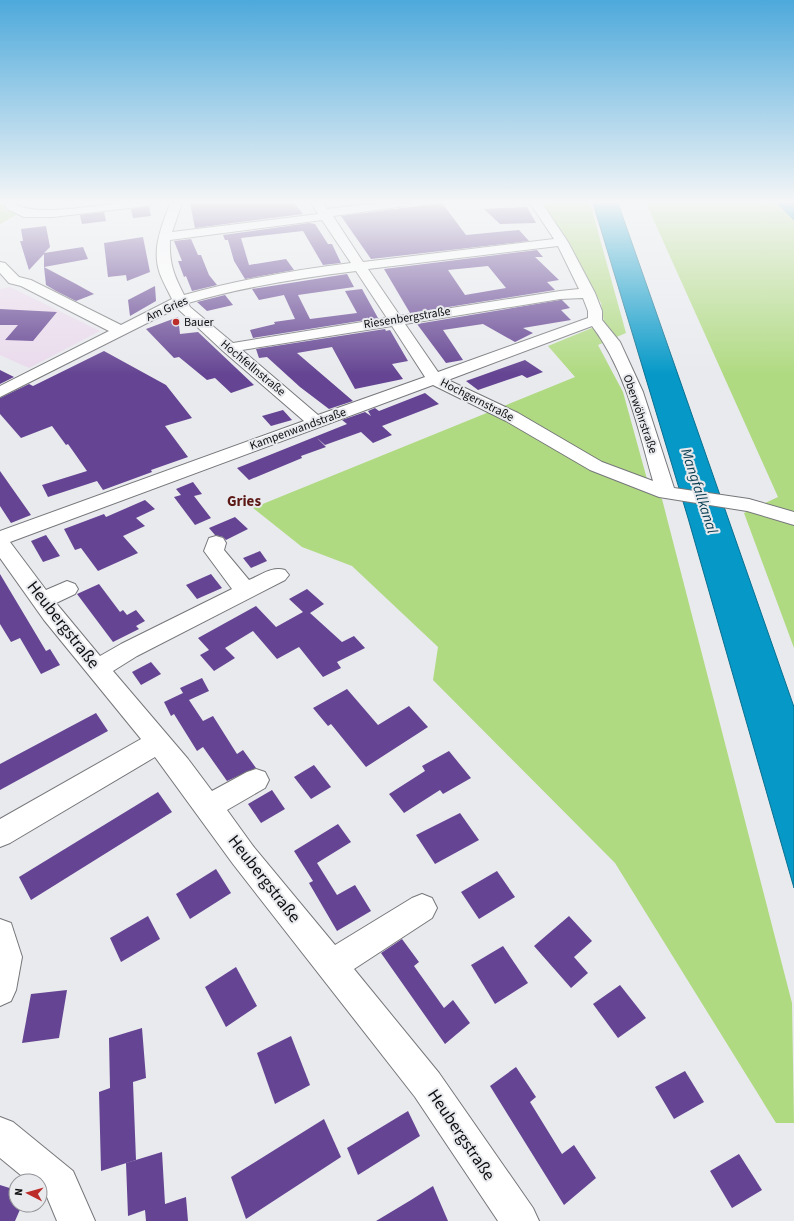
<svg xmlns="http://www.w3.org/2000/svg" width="794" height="1221" font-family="'Source Sans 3',sans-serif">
  <rect width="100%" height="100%" fill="#e9eaee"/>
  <path fill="#eadaec" d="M 10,287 L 100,331 L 29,368 L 0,355 L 0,289 Z"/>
  <g fill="#b0da82">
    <path d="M 0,203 C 8,204 13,207 16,215 L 0,224 Z"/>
    <path d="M 537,203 L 590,203 L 626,333 L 598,345 L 623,392 L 650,490 L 662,499 L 792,1003 L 794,1123 L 776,1123 L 615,863 L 433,680 L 438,647 L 352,566 L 302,547 L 253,508 L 575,377 L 548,346 L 604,323 L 601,303 Z"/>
    <path d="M 646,203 L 777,203 L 794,220 L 794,648 L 744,513 L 778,497 Z"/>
  </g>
  <g fill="#0699c8" stroke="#086f90">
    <path d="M 593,203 L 618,203 L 794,707 L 794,888 L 688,518 Z"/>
    <path d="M 777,203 L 794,203 L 794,220 Z"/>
  </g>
  <g fill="#654593" fill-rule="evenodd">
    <path d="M 190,203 L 294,203 L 303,214 L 195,228 Z"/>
    <path d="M 442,203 L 466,235 L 519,230 L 529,241 L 371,259 L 341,216 Z"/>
    <path d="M 149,206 L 151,216 L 133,218 L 131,209 Z"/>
    <path d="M 527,207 L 536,223 L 500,224 L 484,209 Z"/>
    <path d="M 104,212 L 106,221 L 82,224 L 80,215 Z"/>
    <path d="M 309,223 L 315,224 L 328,244 L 332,244 L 341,263 L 323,265 L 303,231 L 241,238 L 249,265 L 286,259 L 294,270 L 245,279 L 234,261 L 228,240 L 225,240 L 223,235 Z"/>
    <path d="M 46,226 L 50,247 L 44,253 L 83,247 L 88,259 L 44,267 L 44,254 L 29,270 L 20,241 L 23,241 L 21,229 Z"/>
    <path d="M 143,237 L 150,272 L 127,281 L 126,275 L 108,277 L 104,243 Z"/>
    <path d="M 191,239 L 198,255 L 201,255 L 209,275 L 217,285 L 192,291 L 186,276 L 184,277 L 178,261 L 182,261 L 174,241 Z"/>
    <path d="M 537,250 L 543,257 L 535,257 L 559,280 L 547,282 L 555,290 L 410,313 L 384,269 ZM 488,266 L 506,288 L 465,295 L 448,270 Z"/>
    <path d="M 44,267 L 76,284 L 94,294 L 76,301 L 56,291 L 46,285 Z"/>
    <path d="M 347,274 L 354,287 L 298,295 L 310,319 L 357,313 L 345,291 L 362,289 L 378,318 L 253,338 L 250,330 L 275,324 L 274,322 L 295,319 L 284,295 L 259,300 L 252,289 Z"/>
    <path d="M 155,286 L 156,301 L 130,316 L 128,300 Z"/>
    <path d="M 225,295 L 233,305 L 207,311 L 197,302 Z"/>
    <path d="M 560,300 L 562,300 L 570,308 L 561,310 L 571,320 L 523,328 L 533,333 L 515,342 L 483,324 L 443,330 L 463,360 L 446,363 L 417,324 Z"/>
    <path d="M 0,309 L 57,312 L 33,341 L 5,340 L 18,325 L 0,325 Z"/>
    <path d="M 178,317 L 180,334 L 198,332 L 254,385 L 231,393 L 215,378 L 207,380 L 179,357 L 174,358 L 146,329 Z"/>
    <path d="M 385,329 L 386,331 L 390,330 L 408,361 L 392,364 L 403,379 L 355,389 L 332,347 L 297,353 L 353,401 L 329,409 L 300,387 L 267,357 L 259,358 L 256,349 Z"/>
    <path d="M 104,351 L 166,385 L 192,418 L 165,426 L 188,457 L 151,470 L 152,472 L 103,490 L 97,481 L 48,497 L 42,485 L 87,471 L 68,444 L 66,445 L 52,426 L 21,438 L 0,414 L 0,398 L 29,384 L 33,386 Z"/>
    <path d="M 525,360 L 543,372 L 527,378 L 522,375 L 478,390 L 466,381 Z"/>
    <path d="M 0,370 L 14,377 L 0,384 Z"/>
    <path d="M 425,393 L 439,404 L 382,426 L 392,435 L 373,443 L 361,432 L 325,445 L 317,438 L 326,447 L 301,456 L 302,458 L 249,480 L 237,468 L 347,424 L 342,420 L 365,412 L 371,416 L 368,411 L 375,408 L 379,411 Z"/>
    <path d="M 283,410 L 292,420 L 271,426 L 262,416 Z"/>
    <path d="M 0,471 L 19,498 L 31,515 L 11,523 L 0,506 Z"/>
    <path d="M 193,482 L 202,494 L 194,496 L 211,518 L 195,525 L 174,497 L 181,495 L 176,489 Z"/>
    <path d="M 145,500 L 155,509 L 136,518 L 145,526 L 123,536 L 138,553 L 98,571 L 81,548 L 75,550 L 64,529 L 104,514 L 106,517 Z"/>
    <path d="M 235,517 L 248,529 L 226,540 L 223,537 L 215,535 L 209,528 Z"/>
    <path d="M 46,535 L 60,556 L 43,562 L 31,541 Z"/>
    <path d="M 260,551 L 267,561 L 251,568 L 243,558 Z"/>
    <path d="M 0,574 L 46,651 L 50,649 L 60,665 L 41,674 L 20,638 L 11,642 L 0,624 Z"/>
    <path d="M 211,574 L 222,588 L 197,599 L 186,585 Z"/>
    <path d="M 99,584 L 120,612 L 123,610 L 127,615 L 136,610 L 145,621 L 136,626 L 139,629 L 113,642 L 77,594 Z"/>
    <path d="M 307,589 L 324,604 L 310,613 L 342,642 L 354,636 L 365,648 L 337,662 L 341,668 L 323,677 L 299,647 L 277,659 L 253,631 L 225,648 L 235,658 L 214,671 L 200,655 L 209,650 L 198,638 L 256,606 L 276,627 L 303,612 L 289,599 Z"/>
    <path d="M 151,662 L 161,674 L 141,685 L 132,672 Z"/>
    <path d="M 202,678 L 209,691 L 189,700 L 203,721 L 213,716 L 237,754 L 243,750 L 256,768 L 227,781 L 203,747 L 197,751 L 174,714 L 171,716 L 164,702 L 183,693 L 180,688 Z"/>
    <path d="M 347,689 L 378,725 L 409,706 L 428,727 L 366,767 L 331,724 L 328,726 L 313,708 Z"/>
    <path d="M 96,713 L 108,731 L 0,790 L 0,764 Z"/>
    <path d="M 449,751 L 471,778 L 443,794 L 440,790 L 404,813 L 389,794 L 425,771 L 422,766 Z"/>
    <path d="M 314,765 L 331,787 L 311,799 L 294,777 Z"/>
    <path d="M 272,790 L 285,809 L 261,823 L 248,804 Z"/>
    <path d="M 158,792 L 172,812 L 31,900 L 19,877 Z"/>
    <path d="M 460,813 L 479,840 L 435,864 L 416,835 Z"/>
    <path d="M 338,824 L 351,842 L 317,863 L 337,895 L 355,885 L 371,911 L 337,931 L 309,883 L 313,881 L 294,851 Z"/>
    <path d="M 216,869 L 231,893 L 190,919 L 176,894 Z"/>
    <path d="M 497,871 L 515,897 L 479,919 L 461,892 Z"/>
    <path d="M 148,916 L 160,939 L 121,962 L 110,938 Z"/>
    <path d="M 569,916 L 592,941 L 574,957 L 588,973 L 571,988 L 534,946 Z"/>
    <path d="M 402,939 L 419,962 L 414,966 L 444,1008 L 453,1000 L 470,1023 L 445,1044 L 381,953 Z"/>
    <path d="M 503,946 L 528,983 L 495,1004 L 471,965 Z"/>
    <path d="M 236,967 L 257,1006 L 226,1027 L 205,987 Z"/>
    <path d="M 620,985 L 646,1018 L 618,1038 L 593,1004 Z"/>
    <path d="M 67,990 L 59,1038 L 22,1043 L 31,994 Z"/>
    <path d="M 142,1028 L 146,1078 L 133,1082 L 136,1160 L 101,1171 L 99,1092 L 110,1088 L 109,1038 Z"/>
    <path d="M 291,1036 L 310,1085 L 275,1104 L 257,1053 Z"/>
    <path d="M 516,1067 L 536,1097 L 530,1102 L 562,1154 L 574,1145 L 596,1178 L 564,1205 L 490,1086 Z"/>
    <path d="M 685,1071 L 704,1102 L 674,1119 L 655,1087 Z"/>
    <path d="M 408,1111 L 420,1136 L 358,1175 L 347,1148 Z"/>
    <path d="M 324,1119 L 341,1157 L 246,1219 L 231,1177 Z"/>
    <path d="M 162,1152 L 165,1204 L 186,1197 L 188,1221 L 146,1221 L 145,1210 L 128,1216 L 126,1163 Z"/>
    <path d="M 739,1154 L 762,1190 L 732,1208 L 710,1171 Z"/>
    <path d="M 0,1185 L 16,1190 L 16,1205 L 22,1205 L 15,1221 L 0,1221 Z"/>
    <path d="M 433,1186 L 448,1221 L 376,1221 L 411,1200 Z"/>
  </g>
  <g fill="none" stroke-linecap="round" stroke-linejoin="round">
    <defs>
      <g id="minor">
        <path d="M 4,203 L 16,203 L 16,205 C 46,219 114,199 152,203 L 146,206 L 53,217 L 24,217 L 7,209 Z"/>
        <path d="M 170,203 L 182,203 L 172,232 L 318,214 L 311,203 L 323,203 L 327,209 L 379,203 L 410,203 L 408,205 L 404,206 L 333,216 L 363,262 L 554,239 L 530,203 L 542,203 L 568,242 L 595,293 L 602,311 L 602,320 L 620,342 L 643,392 L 674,488 L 749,499 L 794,512 L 794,525 L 747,511 L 659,497 L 590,470 L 506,421 L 433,385 L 10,542 L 46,590 L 67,581 L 75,584 L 78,589 L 75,594 L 56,603 L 100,656 L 121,644 L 232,589 L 204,551 L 209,538 L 216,536 L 223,538 L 226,543 L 224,550 L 249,580 C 261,575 272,566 285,570 L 289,575 L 285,580 L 137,656 L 113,671 L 188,759 L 212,791 L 247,772 L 256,769 L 265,772 L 269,780 L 265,788 L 227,810 L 253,846 L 335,945 L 412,898 L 422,894 L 432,898 L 437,908 L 432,918 L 354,969 L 439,1073 L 533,1208 L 539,1221 L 498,1221 L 415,1097 L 233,864 L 155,757 L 10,843 L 0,847 L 0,819 L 141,739 L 44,620 L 0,558 L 0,531 L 304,421 L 223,351 L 177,308 L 0,397 L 0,386 L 109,331 L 21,286 L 9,283 L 0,273 L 0,262 L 5,263 L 19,277 L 31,280 L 121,325 L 172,299 C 168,291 163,282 160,274 C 151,249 162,226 170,203 ZM 322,220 L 351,263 C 294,270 239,280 184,295 C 174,275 169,264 170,240 ZM 558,246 L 579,289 L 560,291 L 400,316 L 368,269 ZM 356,271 L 387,318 L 233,343 L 190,307 L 188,303 C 243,287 299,278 356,271 ZM 583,298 L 588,311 L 588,318 L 438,372 L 405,324 L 560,299 ZM 392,326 L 425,377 L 318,415 L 242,350 ZM 592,326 C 626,371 638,428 653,481 L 602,462 L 518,413 L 448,380 Z"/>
        <path d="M 0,919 L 11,923 L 22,957 L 16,990 L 11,1001 L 0,1006 Z"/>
        <path d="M 0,1117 L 13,1122 L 73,1171 L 95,1221 L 57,1221 L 47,1197 L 40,1191 L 40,1181 L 28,1181 L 0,1158 Z"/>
      </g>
    </defs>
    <use href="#minor" stroke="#76777a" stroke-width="2"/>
    <use href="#minor" fill="#fff" fill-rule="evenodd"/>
  </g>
  <linearGradient id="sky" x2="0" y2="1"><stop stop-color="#4da9db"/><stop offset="0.54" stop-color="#f5f6f7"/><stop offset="1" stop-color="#f5f6f7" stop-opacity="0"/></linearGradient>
  <rect width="794" height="374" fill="url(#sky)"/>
  <circle fill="#bc2d2a" stroke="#e9eaee" stroke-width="1.5" cx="176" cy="322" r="4"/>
  <g text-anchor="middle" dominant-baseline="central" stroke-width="4" stroke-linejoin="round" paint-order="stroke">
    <g font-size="12" fill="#0d0e0f" stroke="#e9eaee">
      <text transform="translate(167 309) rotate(-24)">Am Gries</text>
      <text transform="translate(407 318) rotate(-9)">Riesenbergstraße</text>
      <text transform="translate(253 368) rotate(40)">Hochfellnstraße</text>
      <text transform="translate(477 400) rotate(27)">Hochgernstraße</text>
      <text transform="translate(640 414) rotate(71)">Oberwöhrstraße</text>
      <text transform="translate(298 429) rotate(-20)">Kampenwandstraße</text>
    </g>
    <g font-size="12" fill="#0d0e0f" stroke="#e9eaee" text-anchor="start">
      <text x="184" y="322">Bauer</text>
    </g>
    <g font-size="15" font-style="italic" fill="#0c4053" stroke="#e9eaee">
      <text transform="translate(699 491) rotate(72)">Mangfallkanal</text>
    </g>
    <g font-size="15" font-weight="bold" fill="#5d1916" stroke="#e9eaee">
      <text x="244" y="501">Gries</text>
    </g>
    <g font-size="17" fill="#0d0e0f" stroke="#e9eaee">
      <text transform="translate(63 625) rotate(52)">Heubergstraße</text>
      <text transform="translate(264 879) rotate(52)">Heubergstraße</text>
      <text transform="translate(461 1135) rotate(56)">Heubergstraße</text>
    </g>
  </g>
  <g transform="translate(28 1193) rotate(276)"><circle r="19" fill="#e9eaee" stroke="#919295"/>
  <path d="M0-3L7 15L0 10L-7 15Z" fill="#bc2d2a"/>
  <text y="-6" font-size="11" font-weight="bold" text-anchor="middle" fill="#0d0e0f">N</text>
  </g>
</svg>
